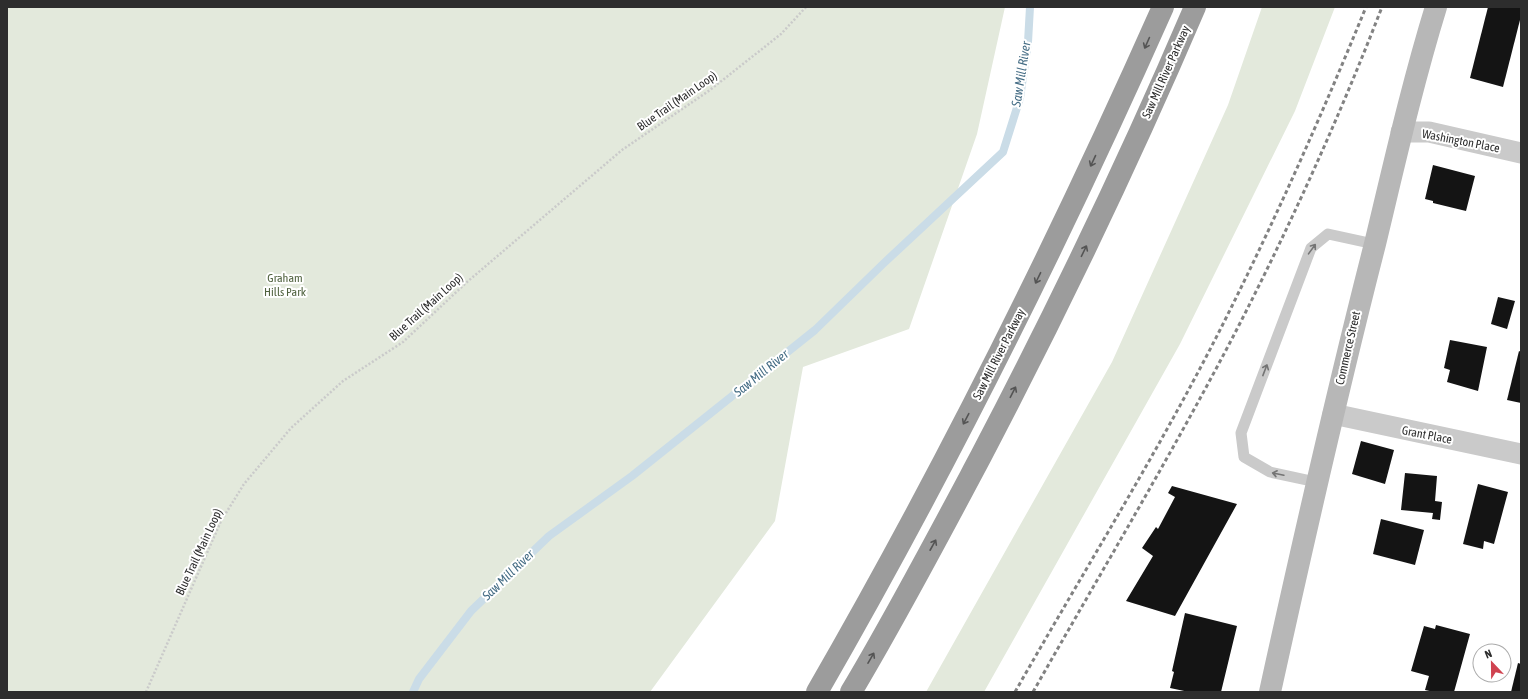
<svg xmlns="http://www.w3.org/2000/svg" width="1528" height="699" font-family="'Asap Condensed',sans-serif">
  <rect width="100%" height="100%" fill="#fff"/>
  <g fill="#e3e9dc">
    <path d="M 7,7 L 1005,7 L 977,134 L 909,329 L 803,367 L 775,521 L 650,692 L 7,692 Z"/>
    <path d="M 1262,7 L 1335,7 L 1295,111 L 1180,344 L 984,692 L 926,692 L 1112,362 L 1228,105 Z"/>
  </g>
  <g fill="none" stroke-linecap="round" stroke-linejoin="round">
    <path stroke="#cadce7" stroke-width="8" d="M 413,692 L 419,679 L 471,611 L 549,536 L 632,476 L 815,330 L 884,263 L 1003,152 L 1020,98 L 1028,42 L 1030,7"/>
  </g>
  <g fill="#141414">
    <path d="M 1488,7 L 1521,7 L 1521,16 L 1503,87 L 1470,78 Z"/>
    <path d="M 1433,165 L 1475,176 L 1466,211 L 1433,203 L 1433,201 L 1425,199 Z"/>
    <path d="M 1498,297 L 1515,301 L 1507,329 L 1491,324 Z"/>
    <path d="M 1450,340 L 1487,347 L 1478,391 L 1447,382 L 1450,370 L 1444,368 Z"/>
    <path d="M 1519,351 L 1521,352 L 1521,403 L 1507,400 Z"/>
    <path d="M 1361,441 L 1394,450 L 1385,484 L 1352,474 Z"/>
    <path d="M 1405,473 L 1437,476 L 1435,501 L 1442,502 L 1440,520 L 1432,519 L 1433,513 L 1401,510 Z"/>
    <path d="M 1478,484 L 1508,492 L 1494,544 L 1484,541 L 1483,549 L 1463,544 Z"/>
    <path d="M 1172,486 L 1237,504 L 1175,616 L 1126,601 L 1153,556 L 1142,548 L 1156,527 L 1158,529 L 1175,497 L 1168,493 Z"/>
    <path d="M 1381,519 L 1424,530 L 1415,565 L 1373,554 Z"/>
    <path d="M 1185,613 L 1237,626 L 1221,692 L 1189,692 L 1170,688 L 1174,672 L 1172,671 Z"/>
    <path d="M 1436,625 L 1470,634 L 1454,692 L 1434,692 L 1425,690 L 1429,676 L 1411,671 L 1424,626 L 1435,629 Z"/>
    <path d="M 1518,663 L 1521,664 L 1521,692 L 1511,692 Z"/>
  </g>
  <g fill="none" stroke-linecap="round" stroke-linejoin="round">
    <path stroke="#cacaca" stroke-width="2.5" stroke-dasharray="2 2" stroke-linecap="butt" d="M 146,692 L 221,521 L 244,484 L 291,428 L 343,381 L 403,342 L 467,282 L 622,150 L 710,90 L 781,34 L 806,7"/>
    <path stroke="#cacaca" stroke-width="11" d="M 1316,482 L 1270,472 L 1244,457 L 1241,433 L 1311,248 L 1328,234 L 1374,244"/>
    <g stroke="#cacaca" stroke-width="21">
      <path d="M 1401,132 L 1429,132 L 1521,153"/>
      <path d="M 1333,414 L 1521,454"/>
    </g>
    <path stroke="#b7b7b7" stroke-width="22" d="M 1270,692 C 1303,542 1337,392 1375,244 C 1394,165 1412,85 1436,7"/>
    <g stroke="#9c9c9c" stroke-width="22">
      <path d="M 817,692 C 945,470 1059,241 1163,7"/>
      <path d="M 851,692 C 897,615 939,535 981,456 C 1058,309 1130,159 1195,7"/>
    </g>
    <g stroke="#828282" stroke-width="3" stroke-dasharray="4 3" stroke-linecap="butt">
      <path d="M 1015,692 C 1086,567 1162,446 1226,318 C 1277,216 1323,112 1366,7"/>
      <path d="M 1033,692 C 1101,572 1172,454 1236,331 C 1290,226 1339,118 1382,7"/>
    </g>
  </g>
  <defs><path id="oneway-shaft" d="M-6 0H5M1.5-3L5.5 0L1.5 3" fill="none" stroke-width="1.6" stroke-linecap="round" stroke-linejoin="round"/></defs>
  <g stroke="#545454">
    <use href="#oneway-shaft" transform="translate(1147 43) rotate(114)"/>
    <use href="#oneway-shaft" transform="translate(1093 161) rotate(115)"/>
    <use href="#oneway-shaft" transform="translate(1084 251) rotate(-64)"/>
    <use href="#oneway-shaft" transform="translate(1038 278) rotate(116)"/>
    <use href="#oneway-shaft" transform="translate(1013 392) rotate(-63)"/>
    <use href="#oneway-shaft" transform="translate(966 419) rotate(118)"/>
    <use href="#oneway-shaft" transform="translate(933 545) rotate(-61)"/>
    <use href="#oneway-shaft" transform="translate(871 658) rotate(-60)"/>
  </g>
  <g stroke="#747474">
    <use href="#oneway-shaft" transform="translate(1312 249) rotate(-54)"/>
    <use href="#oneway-shaft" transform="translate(1265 370) rotate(-69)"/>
    <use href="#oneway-shaft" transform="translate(1278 474) rotate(-168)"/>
  </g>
  <g text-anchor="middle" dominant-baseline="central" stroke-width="4" stroke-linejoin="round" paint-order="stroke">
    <g font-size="12" fill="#2d2d2d" stroke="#fff">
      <text transform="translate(1166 72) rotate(-66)">Saw Mill River Parkway</text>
      <text transform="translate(677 101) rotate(-35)">Blue Trail (Main Loop)</text>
      <text transform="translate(1461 141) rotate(11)">Washington Place</text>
      <text transform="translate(426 307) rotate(-42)">Blue Trail (Main Loop)</text>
      <text transform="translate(1348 348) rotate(-77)">Commerce Street</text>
      <text transform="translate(999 354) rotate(-63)">Saw Mill River Parkway</text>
      <text transform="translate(1427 435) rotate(11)">Grant Place</text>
      <text transform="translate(199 552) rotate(-65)">Blue Trail (Main Loop)</text>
    </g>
    <g font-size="12" fill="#516340" stroke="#fff">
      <text x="285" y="278">Graham<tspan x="285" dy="14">Hills Park</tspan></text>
    </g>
    <g font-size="13" font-style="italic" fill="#456d85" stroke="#fff">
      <text transform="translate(1021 74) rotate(-81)">Saw Mill River</text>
      <text transform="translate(761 373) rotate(-39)">Saw Mill River</text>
      <text transform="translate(508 575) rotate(-44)">Saw Mill River</text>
    </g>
  </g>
  <rect width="1528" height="699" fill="none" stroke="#2d2d2d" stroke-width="16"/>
  <g transform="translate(1492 663) rotate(338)"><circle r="19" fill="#ffffff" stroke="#ababab"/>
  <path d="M0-3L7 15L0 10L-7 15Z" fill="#d04350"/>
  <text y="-6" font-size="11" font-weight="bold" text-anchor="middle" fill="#2d2d2d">N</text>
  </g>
</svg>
